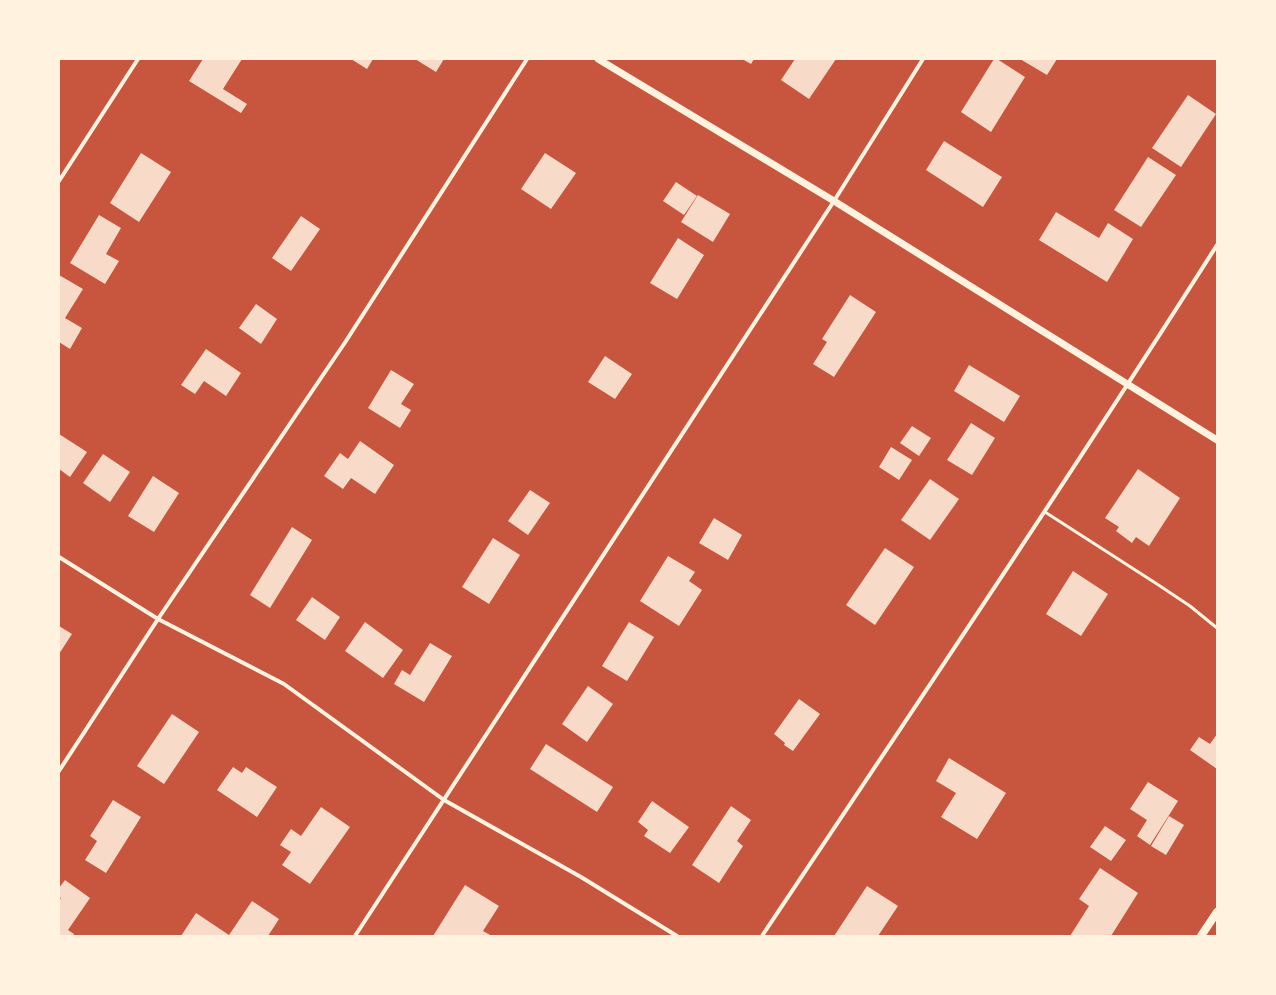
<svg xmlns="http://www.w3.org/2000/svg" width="1276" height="995" font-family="'Fira Sans Condensed',sans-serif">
  <rect width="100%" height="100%" fill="#c8553d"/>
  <g fill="#f7dbc8">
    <path d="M 203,59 L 242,59 L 223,89 L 247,104 L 241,113 L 189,81 Z"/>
    <path d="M 351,59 L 373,59 L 367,69 Z"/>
    <path d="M 415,59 L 444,59 L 436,72 Z"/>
    <path d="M 742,59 L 754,59 L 751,64 Z"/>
    <path d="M 795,59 L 836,59 L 809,99 L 781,80 Z"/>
    <path d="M 994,59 L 997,59 L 1025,77 L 991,132 L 961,112 Z"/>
    <path d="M 1020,59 L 1057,59 L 1047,75 Z"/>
    <path d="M 1188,95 L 1216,114 L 1181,167 L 1152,148 Z"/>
    <path d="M 944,141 L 1002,177 L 983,207 L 926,170 Z"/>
    <path d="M 141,153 L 171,172 L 139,222 L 110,203 Z"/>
    <path d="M 545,153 L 576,173 L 551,209 L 521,189 Z"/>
    <path d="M 1148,157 L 1176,175 L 1141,227 L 1114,210 Z"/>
    <path d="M 676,182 L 697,196 L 684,215 L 663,201 Z"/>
    <path d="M 698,195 L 730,214 L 713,242 L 681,222 Z"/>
    <path d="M 1056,212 L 1099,238 L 1108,223 L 1133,239 L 1107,282 L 1039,240 Z"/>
    <path d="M 99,215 L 121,228 L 106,254 L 119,261 L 105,284 L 70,263 Z"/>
    <path d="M 301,216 L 320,229 L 291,271 L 272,258 Z"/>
    <path d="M 678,238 L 704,255 L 677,299 L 650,283 Z"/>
    <path d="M 59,275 L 83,289 L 65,318 L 82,328 L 70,349 L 59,342 Z"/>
    <path d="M 850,295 L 876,312 L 834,377 L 813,364 L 827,342 L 822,339 Z"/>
    <path d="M 256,304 L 277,319 L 261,344 L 239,328 Z"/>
    <path d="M 206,349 L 241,373 L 226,396 L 204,381 L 195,394 L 181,385 Z"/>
    <path d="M 605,356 L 632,374 L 615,399 L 588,382 Z"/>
    <path d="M 969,365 L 1020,396 L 1004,422 L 954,391 Z"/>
    <path d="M 391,370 L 414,384 L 401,404 L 411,410 L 400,428 L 368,408 Z"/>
    <path d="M 971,423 L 995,438 L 972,475 L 947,460 Z"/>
    <path d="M 912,426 L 931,438 L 919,456 L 900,443 Z"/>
    <path d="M 59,434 L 87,452 L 70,477 L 59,469 Z"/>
    <path d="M 360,441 L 394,465 L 375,494 L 351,478 L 343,489 L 324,476 L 340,453 L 348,459 Z"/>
    <path d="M 891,447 L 912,460 L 899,480 L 879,467 Z"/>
    <path d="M 103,454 L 130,472 L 110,502 L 83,483 Z"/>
    <path d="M 1138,469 L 1180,498 L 1149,546 L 1136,537 L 1132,543 L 1116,531 L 1119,527 L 1105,518 Z"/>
    <path d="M 153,476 L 179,493 L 154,532 L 128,516 Z"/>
    <path d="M 930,479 L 959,499 L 930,540 L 901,520 Z"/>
    <path d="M 530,490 L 550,503 L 528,535 L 508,521 Z"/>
    <path d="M 714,518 L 742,535 L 728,560 L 699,543 Z"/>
    <path d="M 292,527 L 312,540 L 270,608 L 250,595 Z"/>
    <path d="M 493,538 L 520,555 L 489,604 L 462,587 Z"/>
    <path d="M 885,548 L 914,567 L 875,625 L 846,605 Z"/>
    <path d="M 668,556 L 695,572 L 689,581 L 702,590 L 679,626 L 640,601 Z"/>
    <path d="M 1073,571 L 1108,594 L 1081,636 L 1046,614 Z"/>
    <path d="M 312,597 L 340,617 L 325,640 L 296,620 Z"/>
    <path d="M 365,622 L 403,650 L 383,678 L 345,651 Z"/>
    <path d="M 629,622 L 654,637 L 627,681 L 602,666 Z"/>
    <path d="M 59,626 L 72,634 L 59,654 Z"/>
    <path d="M 430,643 L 452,656 L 424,702 L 394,684 L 402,670 L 410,675 Z"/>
    <path d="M 588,686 L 613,704 L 587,742 L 562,724 Z"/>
    <path d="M 799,699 L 820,714 L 793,751 L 784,745 L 785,743 L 774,734 Z"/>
    <path d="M 172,714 L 199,732 L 164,784 L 137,766 Z"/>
    <path d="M 1217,734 L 1217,769 L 1190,750 L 1199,737 L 1210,744 Z"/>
    <path d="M 546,744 L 613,787 L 597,812 L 530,769 Z"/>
    <path d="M 949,758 L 1006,793 L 977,839 L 941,817 L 956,793 L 936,781 Z"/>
    <path d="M 233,767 L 242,773 L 246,767 L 277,787 L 257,817 L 217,790 Z"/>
    <path d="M 1148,782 L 1178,801 L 1150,845 L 1137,836 L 1147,820 L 1130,809 Z"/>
    <path d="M 113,800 L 141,817 L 106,873 L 85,860 L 97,841 L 90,836 Z"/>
    <path d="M 652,801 L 689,827 L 670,853 L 644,836 L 648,830 L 638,822 Z"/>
    <path d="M 731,806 L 751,820 L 737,841 L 743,846 L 719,883 L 692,865 Z"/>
    <path d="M 321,807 L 350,827 L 310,884 L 282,865 L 291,852 L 280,845 L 291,829 L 301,836 Z"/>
    <path d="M 1169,816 L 1184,825 L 1166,855 L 1151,846 Z"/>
    <path d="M 1105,826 L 1126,840 L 1111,861 L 1090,847 Z"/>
    <path d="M 1100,868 L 1138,893 L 1111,936 L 1070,936 L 1089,906 L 1079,899 Z"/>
    <path d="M 65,880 L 90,898 L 68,930 L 74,934 L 73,936 L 59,936 L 59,901 L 61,898 L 59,897 L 59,888 Z"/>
    <path d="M 465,885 L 499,906 L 483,931 L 492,936 L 433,936 Z"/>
    <path d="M 867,886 L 898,906 L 878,936 L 834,936 Z"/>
    <path d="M 252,901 L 279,919 L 268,936 L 181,936 L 196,913 L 229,935 Z"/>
  </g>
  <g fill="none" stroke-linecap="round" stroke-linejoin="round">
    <path stroke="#fff3e0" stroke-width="3" d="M 1045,512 L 1157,584 L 1190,606 L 1217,628"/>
    <g stroke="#fff3e0" stroke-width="4">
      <path d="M 59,181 L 138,59"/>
      <path d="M 59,557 L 158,619 L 284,684 L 444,800 L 581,877 L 677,936"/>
      <path d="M 59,771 L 158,619 L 346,341 L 527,59"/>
      <path d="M 355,936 L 834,201 L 923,59"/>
      <path d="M 762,936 C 915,707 1069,478 1217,245"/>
    </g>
    <path stroke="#fff3e0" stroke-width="7" d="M 598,59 L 834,201 L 1217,440"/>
    <path stroke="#fff3e0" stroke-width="8" d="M 1201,936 L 1217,912"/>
  </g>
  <rect width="1276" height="995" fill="none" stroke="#fff3e0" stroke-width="120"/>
</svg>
